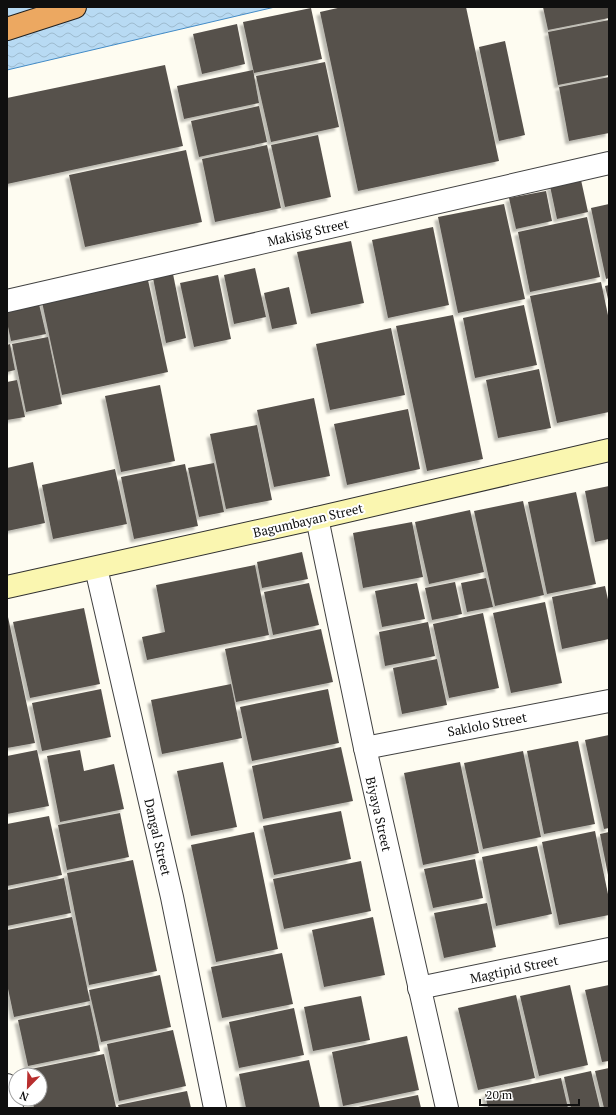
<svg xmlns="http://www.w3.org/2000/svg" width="616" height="1115" font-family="'PT Serif',serif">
  <defs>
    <pattern id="water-waves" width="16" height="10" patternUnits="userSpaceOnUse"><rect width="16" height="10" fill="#b8daf3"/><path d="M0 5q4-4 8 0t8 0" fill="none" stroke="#9dbacf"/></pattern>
    <filter id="shadow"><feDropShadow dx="-3.5" dy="3.5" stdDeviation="1" flood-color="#0004"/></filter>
  </defs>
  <rect width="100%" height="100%" fill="#fefcf1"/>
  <path fill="url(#water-waves)" stroke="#438bc6" d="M 7,7 L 275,7 L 7,70 Z"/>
  <g fill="#57514c" filter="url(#shadow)">
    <path d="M 342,7 L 466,7 L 499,161 L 358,191 L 320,12 Z"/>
    <path d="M 543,7 L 609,7 L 609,18 L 548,30 Z"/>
    <path d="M 311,8 L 322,59 L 254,73 L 243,22 Z"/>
    <path d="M 609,20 L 609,75 L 558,85 L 548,32 Z"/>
    <path d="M 237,24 L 245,64 L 202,74 L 193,34 Z"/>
    <path d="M 505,41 L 525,135 L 499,141 L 479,47 Z"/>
    <path d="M 325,62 L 339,127 L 271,142 L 256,76 Z"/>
    <path d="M 165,65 L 183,146 L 7,184 L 7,98 Z"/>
    <path d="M 253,70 L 259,103 L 184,119 L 177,86 Z"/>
    <path d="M 609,77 L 609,133 L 569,141 L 559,87 Z"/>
    <path d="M 259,106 L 267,142 L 199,157 L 191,121 Z"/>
    <path d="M 318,135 L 331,197 L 285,207 L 271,145 Z"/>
    <path d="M 267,145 L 281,208 L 215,222 L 202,159 Z"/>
    <path d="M 186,150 L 202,222 L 85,247 L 69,175 Z"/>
    <path d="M 581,180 L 588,212 L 557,219 L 550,186 Z"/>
    <path d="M 546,191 L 552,221 L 516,229 L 509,198 Z"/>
    <path d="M 504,204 L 525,299 L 458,313 L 438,217 Z"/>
    <path d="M 609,204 L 609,278 L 606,279 L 591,208 Z"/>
    <path d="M 587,217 L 600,277 L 530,292 L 518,232 Z"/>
    <path d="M 433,227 L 449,305 L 388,318 L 372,240 Z"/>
    <path d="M 351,241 L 364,303 L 311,314 L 297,252 Z"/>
    <path d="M 255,268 L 266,317 L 234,324 L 224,275 Z"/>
    <path d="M 173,274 L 186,338 L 166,343 L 153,278 Z"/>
    <path d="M 218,275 L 231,339 L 194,347 L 180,283 Z"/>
    <path d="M 148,280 L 168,372 L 62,395 L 42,302 Z"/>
    <path d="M 601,282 L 609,320 L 609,412 L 557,423 L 530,296 Z"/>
    <path d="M 609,285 L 609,299 L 608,299 L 605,286 Z"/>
    <path d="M 289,287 L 297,324 L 272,329 L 264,293 Z"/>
    <path d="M 39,304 L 46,334 L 11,341 L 7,322 L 7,310 Z"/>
    <path d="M 524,305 L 537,365 L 475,378 L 463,318 Z"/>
    <path d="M 453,315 L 483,459 L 427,471 L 396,326 Z"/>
    <path d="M 391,328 L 405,395 L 330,410 L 316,344 Z"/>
    <path d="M 48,337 L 62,404 L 26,412 L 12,344 Z"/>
    <path d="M 10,344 L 15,370 L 7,372 L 7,345 Z"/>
    <path d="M 539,369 L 551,428 L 498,438 L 486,380 Z"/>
    <path d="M 17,380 L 25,417 L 7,420 L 7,382 Z"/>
    <path d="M 160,385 L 175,461 L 121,472 L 105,396 Z"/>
    <path d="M 314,398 L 330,476 L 274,487 L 257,410 Z"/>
    <path d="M 408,409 L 420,469 L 347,485 L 334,424 Z"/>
    <path d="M 257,425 L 272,500 L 226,509 L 210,434 Z"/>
    <path d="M 33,462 L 45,523 L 7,531 L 7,468 Z"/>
    <path d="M 214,463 L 224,512 L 199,517 L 188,468 Z"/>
    <path d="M 185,464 L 198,526 L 134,539 L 121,477 Z"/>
    <path d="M 115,469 L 127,524 L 53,539 L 42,485 Z"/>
    <path d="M 609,486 L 609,539 L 595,542 L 585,491 Z"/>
    <path d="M 576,492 L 596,584 L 547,594 L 528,502 Z"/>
    <path d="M 523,501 L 544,595 L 495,606 L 474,511 Z"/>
    <path d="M 470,510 L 484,572 L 429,584 L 415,522 Z"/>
    <path d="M 412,522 L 423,577 L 363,588 L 353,533 Z"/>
    <path d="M 302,552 L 308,579 L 262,588 L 257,562 Z"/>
    <path d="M 255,565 L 269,635 L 147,660 L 142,637 L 165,632 L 156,585 Z"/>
    <path d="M 486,578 L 493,607 L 467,612 L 461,583 Z"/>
    <path d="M 455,582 L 462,614 L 432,620 L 425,588 Z"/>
    <path d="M 309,583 L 319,625 L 273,635 L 264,592 Z"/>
    <path d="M 417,583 L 425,619 L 382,627 L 375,591 Z"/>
    <path d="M 605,586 L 609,604 L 609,639 L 562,649 L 552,597 Z"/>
    <path d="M 545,602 L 562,683 L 511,693 L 493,613 Z"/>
    <path d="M 84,608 L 100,684 L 30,698 L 13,622 Z"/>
    <path d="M 483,613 L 499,688 L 449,698 L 433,624 Z"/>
    <path d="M 8,617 L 35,743 L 7,748 L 7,618 Z"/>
    <path d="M 428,622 L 435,656 L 385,666 L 379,632 Z"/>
    <path d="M 321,629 L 333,682 L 236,702 L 225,649 Z"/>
    <path d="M 437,659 L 447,705 L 402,714 L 393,668 Z"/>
    <path d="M 231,684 L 242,738 L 162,754 L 151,700 Z"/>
    <path d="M 101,689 L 111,737 L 42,751 L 32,703 Z"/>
    <path d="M 328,689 L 339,743 L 252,761 L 240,707 Z"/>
    <path d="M 609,735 L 609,828 L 604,829 L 585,740 Z"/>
    <path d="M 578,741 L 595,824 L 544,834 L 527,751 Z"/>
    <path d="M 341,747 L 353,801 L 263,819 L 252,766 Z"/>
    <path d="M 37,750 L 49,806 L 7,814 L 7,756 Z"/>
    <path d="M 80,750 L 84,771 L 114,764 L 124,809 L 60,822 L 47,756 Z"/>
    <path d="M 523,751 L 541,837 L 483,849 L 464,763 Z"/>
    <path d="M 223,762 L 237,827 L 191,836 L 177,771 Z"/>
    <path d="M 460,762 L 479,853 L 423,865 L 404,773 Z"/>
    <path d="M 341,811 L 351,859 L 274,875 L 263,826 Z"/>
    <path d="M 120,813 L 129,857 L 67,870 L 58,825 Z"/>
    <path d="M 49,816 L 62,875 L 7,886 L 7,824 Z"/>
    <path d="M 595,831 L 609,899 L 609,915 L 559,925 L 542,842 Z"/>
    <path d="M 254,832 L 278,949 L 216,962 L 191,845 Z"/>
    <path d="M 609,832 L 609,875 L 608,875 L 600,834 Z"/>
    <path d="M 537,846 L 552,914 L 496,926 L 482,857 Z"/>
    <path d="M 475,859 L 483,898 L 433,908 L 424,869 Z"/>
    <path d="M 133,860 L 157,971 L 89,985 L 67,873 Z"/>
    <path d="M 361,861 L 371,911 L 284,929 L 273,879 Z"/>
    <path d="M 64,878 L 71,913 L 7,926 L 7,890 Z"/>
    <path d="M 487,903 L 496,947 L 444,958 L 434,913 Z"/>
    <path d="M 72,917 L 90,1001 L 14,1017 L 7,984 L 7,930 Z"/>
    <path d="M 373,917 L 385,975 L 324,987 L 312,930 Z"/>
    <path d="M 282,953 L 293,1004 L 222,1018 L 211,967 Z"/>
    <path d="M 160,975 L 171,1027 L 101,1042 L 89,990 Z"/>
    <path d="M 570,985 L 588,1065 L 539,1076 L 520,996 Z"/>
    <path d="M 609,985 L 609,1061 L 602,1062 L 585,990 Z"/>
    <path d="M 516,995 L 535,1078 L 478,1090 L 458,1008 Z"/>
    <path d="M 361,996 L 370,1040 L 313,1051 L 304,1007 Z"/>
    <path d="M 90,1005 L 100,1051 L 28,1066 L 18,1020 Z"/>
    <path d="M 294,1008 L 304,1055 L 239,1068 L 229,1022 Z"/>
    <path d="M 173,1030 L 186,1086 L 119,1101 L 107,1044 Z"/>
    <path d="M 407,1036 L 419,1090 L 343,1106 L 332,1052 Z"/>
    <path d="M 104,1054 L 116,1107 L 34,1108 L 32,1099 L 40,1099 L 40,1075 L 27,1075 L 26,1070 Z"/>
    <path d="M 309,1060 L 320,1108 L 246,1108 L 239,1074 Z"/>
    <path d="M 609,1068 L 609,1108 L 604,1108 L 595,1071 Z"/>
    <path d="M 591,1071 L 600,1108 L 571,1108 L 564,1077 Z"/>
    <path d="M 561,1078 L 568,1108 L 488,1108 L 485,1094 Z"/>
    <path d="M 187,1091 L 191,1108 L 119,1108 L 118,1105 Z"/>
    <path d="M 418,1095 L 421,1108 L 358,1108 L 358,1107 Z"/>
  </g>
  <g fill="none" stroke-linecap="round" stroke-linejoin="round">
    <defs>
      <g id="street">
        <path d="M 7,301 L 609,163"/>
        <path d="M 317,518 L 365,748 L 447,1108"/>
        <path d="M 96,568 L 172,897 L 215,1108"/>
        <path d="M 365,748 L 609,701"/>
        <path d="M 419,988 L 609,949"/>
        <path d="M 7,1085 L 12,1108"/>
      </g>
      <path id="secondary" d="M 7,587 L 317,518 L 609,450"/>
      <path id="highway" d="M 7,29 L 75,7"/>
    </defs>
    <use href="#street" stroke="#424242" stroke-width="24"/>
    <use href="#secondary" stroke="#313131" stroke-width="24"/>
    <use href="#highway" stroke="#202020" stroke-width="24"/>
    <use href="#street" stroke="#fff" stroke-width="22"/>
    <use href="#secondary" stroke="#faf6b0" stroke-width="22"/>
    <use href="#highway" stroke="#eca861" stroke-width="22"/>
  </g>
  <g text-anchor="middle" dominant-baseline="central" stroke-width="4" stroke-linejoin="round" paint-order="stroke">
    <g font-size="13" fill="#0f0f0f" stroke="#fff">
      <text transform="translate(308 232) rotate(-13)">Makisig Street</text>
      <text transform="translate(308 520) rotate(-13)">Bagumbayan Street</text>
      <text transform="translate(487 724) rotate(-11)">Saklolo Street</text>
      <text transform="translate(379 814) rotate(77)">Biyaya Street</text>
      <text transform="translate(158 837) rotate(77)">Dangal Street</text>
      <text transform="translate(514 969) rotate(-12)">Magtipid Street</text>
    </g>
  </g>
  <rect width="616" height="1115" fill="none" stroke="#0f0f0f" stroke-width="16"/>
  <g transform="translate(28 1087) rotate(203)"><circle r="19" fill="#ffffff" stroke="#9f9f9f"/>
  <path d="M0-3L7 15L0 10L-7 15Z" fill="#b82e2e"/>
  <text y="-6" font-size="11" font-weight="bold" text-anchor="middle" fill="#0f0f0f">N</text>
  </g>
  <path d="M480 1099v6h99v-6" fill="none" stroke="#0f0f0f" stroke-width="2"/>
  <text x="486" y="1099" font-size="12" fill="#0f0f0f" stroke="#ffffff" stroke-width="3" paint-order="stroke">20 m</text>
</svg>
